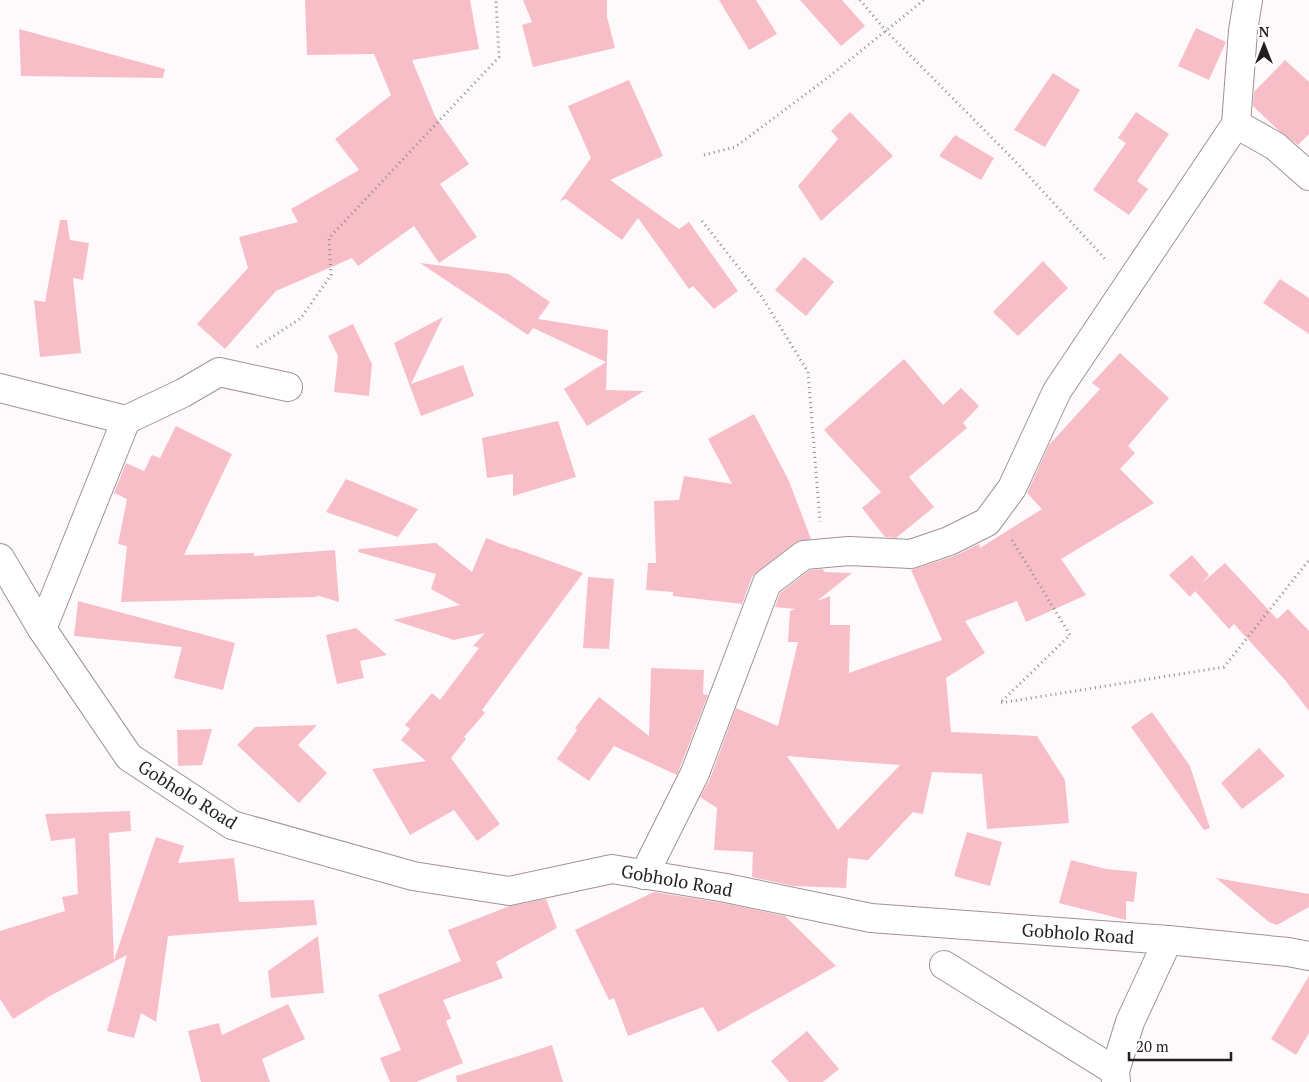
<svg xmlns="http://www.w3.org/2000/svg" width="1309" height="1082" font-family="'PT Serif',serif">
  <rect width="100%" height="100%" fill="#fefafb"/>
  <g fill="#f8bec8" fill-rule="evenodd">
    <path d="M 305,0 L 470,0 L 479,49 L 412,60 L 435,116 L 469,164 L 440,184 L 477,237 L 439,263 L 414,226 L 358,266 L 352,258 L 276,291 L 225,349 L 197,324 L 248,268 L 239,237 L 298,222 L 291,209 L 359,170 L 335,139 L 391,95 L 374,54 L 307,55 Z"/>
    <path d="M 523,0 L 607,0 L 607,17 L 615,48 L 533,67 L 522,25 L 532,22 Z"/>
    <path d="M 719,0 L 756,0 L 777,34 L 749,50 Z"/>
    <path d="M 800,0 L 842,0 L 865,26 L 841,46 Z"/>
    <path d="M 1196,28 L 1226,42 L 1209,80 L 1178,66 Z"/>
    <path d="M 19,29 L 165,69 L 163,78 L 21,76 Z"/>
    <path d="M 1285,60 L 1309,82 L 1309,134 L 1298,145 L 1278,130 L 1253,106 L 1254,92 Z"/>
    <path d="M 1053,73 L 1080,90 L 1045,147 L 1014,130 Z"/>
    <path d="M 629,80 L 663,156 L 610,180 L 679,229 L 689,222 L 738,291 L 714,309 L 693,286 L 689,289 L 638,218 L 622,240 L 566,199 L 560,201 L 591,158 L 568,106 Z"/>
    <path d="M 850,112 L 893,156 L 821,221 L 798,186 L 838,139 L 831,131 Z"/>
    <path d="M 1136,112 L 1169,134 L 1137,181 L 1148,189 L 1129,215 L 1093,190 L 1126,143 L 1118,138 Z"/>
    <path d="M 955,135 L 994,158 L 981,180 L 939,156 Z"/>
    <path d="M 60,220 L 67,220 L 70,240 L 89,243 L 83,280 L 73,278 L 81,353 L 40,357 L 34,300 L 45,302 Z"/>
    <path d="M 804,257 L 834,282 L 806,316 L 775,290 Z"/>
    <path d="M 1043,261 L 1068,288 L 1018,336 L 993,312 Z"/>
    <path d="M 420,263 L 509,274 L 550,302 L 538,319 L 608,330 L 606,390 L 644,391 L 587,426 L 564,389 L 606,362 L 533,328 L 528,335 Z"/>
    <path d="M 1280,279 L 1309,298 L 1309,334 L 1263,303 Z"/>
    <path d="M 443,317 L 411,384 L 463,365 L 474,396 L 421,416 L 394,343 Z"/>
    <path d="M 353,324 L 372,364 L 369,396 L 334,392 L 338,356 L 328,336 Z"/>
    <path d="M 1120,353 L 1169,398 L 1128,446 L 1135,453 L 1120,469 L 1154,503 L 1061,559 L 1086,595 L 1026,622 L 1017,601 L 965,621 L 985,653 L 946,678 L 951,732 L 1037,736 L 1065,780 L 1069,823 L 987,829 L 982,774 L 932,772 L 923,814 L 913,812 L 868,860 L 848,858 L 846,888 L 793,886 L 752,877 L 753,852 L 714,850 L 717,808 L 700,797 L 710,779 L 736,708 L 778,726 L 798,642 L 788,642 L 790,611 L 795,609 L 775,607 L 780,593 L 810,570 L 823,569 L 824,572 L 852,573 L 817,601 L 830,596 L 830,625 L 850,625 L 849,673 L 942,640 L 911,570 L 954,556 L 979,544 L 980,548 L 1042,509 L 1027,493 L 1049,445 L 1100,389 L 1092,383 ZM 787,756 L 846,761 L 900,765 L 838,830 Z"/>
    <path d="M 904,359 L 943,405 L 961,388 L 979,406 L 963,423 L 967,428 L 909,477 L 934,507 L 896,538 L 885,537 L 862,508 L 881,492 L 824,430 Z"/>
    <path d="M 754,414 L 789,481 L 811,539 L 795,543 L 758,571 L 752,577 L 742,604 L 673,596 L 673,592 L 646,590 L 648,563 L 656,563 L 654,501 L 679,500 L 684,476 L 732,484 L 708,439 Z"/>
    <path d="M 558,421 L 576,477 L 513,496 L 513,474 L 487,478 L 482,438 Z"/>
    <path d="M 176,426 L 232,454 L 184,555 L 254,553 L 254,556 L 335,550 L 339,602 L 316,595 L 318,597 L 121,602 L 127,546 L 118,544 L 127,499 L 114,493 L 126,463 L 144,471 L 152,455 L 160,458 Z"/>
    <path d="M 346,479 L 418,509 L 398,537 L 326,512 Z"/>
    <path d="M 486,538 L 514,549 L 514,548 L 583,573 L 482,710 L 485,713 L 464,737 L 466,739 L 451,758 L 500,824 L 477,841 L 454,810 L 410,835 L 372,769 L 426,761 L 401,740 L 410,729 L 405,725 L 432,693 L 440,700 L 479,648 L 473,646 L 485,633 L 454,640 L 393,620 L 460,605 L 431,589 L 436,574 L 358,552 L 359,549 L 436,543 L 472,572 Z"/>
    <path d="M 1192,555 L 1209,575 L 1202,583 L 1225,563 L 1277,619 L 1288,609 L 1309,631 L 1309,711 L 1285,680 L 1234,624 L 1229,629 L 1195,591 L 1190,597 L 1169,575 Z"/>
    <path d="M 588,577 L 614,579 L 609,649 L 583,648 Z"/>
    <path d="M 78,601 L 235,643 L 223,690 L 174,678 L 182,647 L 74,636 Z"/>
    <path d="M 356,628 L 387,655 L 360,661 L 364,678 L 337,684 L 326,635 Z"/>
    <path d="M 651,668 L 704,670 L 703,694 L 708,695 L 677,775 L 614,746 L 589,781 L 557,759 L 577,730 L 575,728 L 599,697 L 649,736 Z"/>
    <path d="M 1152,712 L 1190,766 L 1210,828 L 1204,830 L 1131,727 Z"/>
    <path d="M 317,725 L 298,745 L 327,773 L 299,803 L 237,745 L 255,727 Z"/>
    <path d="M 212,729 L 202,765 L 178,766 L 177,730 Z"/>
    <path d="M 1259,748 L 1285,776 L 1242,809 L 1221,783 Z"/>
    <path d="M 130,811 L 131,831 L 109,833 L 114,960 L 156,837 L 184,846 L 178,863 L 234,858 L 239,902 L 314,900 L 317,925 L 168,936 L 156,1022 L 141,1013 L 134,1038 L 107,1031 L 127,955 L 50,996 L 13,1019 L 0,999 L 0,931 L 65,911 L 62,897 L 78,894 L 75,838 L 51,841 L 45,814 Z"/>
    <path d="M 967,832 L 1002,842 L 990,886 L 954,876 Z"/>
    <path d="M 1071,860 L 1106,869 L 1137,872 L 1134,902 L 1126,901 L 1126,920 L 1059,903 Z"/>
    <path d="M 1216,878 L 1309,894 L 1309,907 L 1277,925 L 1269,922 Z"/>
    <path d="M 654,892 L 723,903 L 785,916 L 836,966 L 718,1032 L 703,1007 L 628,1036 L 614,998 L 609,1000 L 575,930 Z"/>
    <path d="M 546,899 L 557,928 L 496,962 L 503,978 L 443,1000 L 451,1018 L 446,1021 L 463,1063 L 416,1082 L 390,1082 L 380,1058 L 401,1050 L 378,995 L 461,961 L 448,930 L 510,906 Z"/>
    <path d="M 318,936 L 324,993 L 271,998 L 268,971 Z"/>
    <path d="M 1309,976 L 1309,1033 L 1296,1055 L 1271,1039 Z"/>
    <path d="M 288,1004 L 305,1039 L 262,1059 L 270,1082 L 201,1082 L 188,1031 L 219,1023 L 222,1035 Z"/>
    <path d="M 807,1031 L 839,1069 L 823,1082 L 789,1082 L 771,1061 Z"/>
    <path d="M 552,1045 L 563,1082 L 457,1082 L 456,1076 Z"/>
  </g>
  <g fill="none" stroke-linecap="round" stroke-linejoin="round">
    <defs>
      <g id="minor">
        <path d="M 1248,0 L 1243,31 L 1236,124 L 1275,146 L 1309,176"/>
        <path d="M 0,388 L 126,420 L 183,393 L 219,372 L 288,387"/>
        <path d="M 0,558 L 42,629 L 129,757 L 232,825 L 413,876 L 509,891 L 612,869 L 726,888 L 871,918 L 1168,940 L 1288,952 L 1309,956"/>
        <path d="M 42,629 L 126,420"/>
        <path d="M 644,875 L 695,773 L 767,583 L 804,555 L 849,551 L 911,554 L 949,541 L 987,522 L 1012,488 L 1057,391 L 1236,124"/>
        <path d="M 944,965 L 1115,1071"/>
        <path d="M 1116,1082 L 1115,1071 L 1130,1022 L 1168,940"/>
      </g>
    </defs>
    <use href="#minor" stroke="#a19294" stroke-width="30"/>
    <g stroke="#908b8c" stroke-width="3" stroke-dasharray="1 4" stroke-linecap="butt">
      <path d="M 860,0 L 886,31 L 1014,160 L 1107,261"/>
      <path d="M 704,155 L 735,147 L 826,79 L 924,0"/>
      <path d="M 702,221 L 762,297 L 808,372 L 820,522"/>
      <path d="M 257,347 L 301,318 L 331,275 L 329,238 L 499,57 L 496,0"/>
      <path d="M 1012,540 L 1070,635 L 1000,703 L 1224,667 L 1309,560"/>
    </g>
    <use href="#minor" stroke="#fff" stroke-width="28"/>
  </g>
  <g text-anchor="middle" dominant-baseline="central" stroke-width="5" stroke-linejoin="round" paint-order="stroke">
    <g font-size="18" fill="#241e1f" stroke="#fff">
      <text transform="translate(188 794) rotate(32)">Gobholo Road</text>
      <text transform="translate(677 880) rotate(10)">Gobholo Road</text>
      <text transform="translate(1078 933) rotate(4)">Gobholo Road</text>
    </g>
  </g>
  <g transform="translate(1264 45)" stroke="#ffffff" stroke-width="4" paint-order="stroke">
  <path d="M0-4L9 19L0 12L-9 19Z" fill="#241e1f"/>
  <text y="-8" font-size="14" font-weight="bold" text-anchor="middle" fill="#241e1f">N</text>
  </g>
  <path d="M1129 1052v8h102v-8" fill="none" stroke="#241e1f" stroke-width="2.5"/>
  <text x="1136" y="1052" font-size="15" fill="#241e1f" stroke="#ffffff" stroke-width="4" paint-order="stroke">20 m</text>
</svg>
